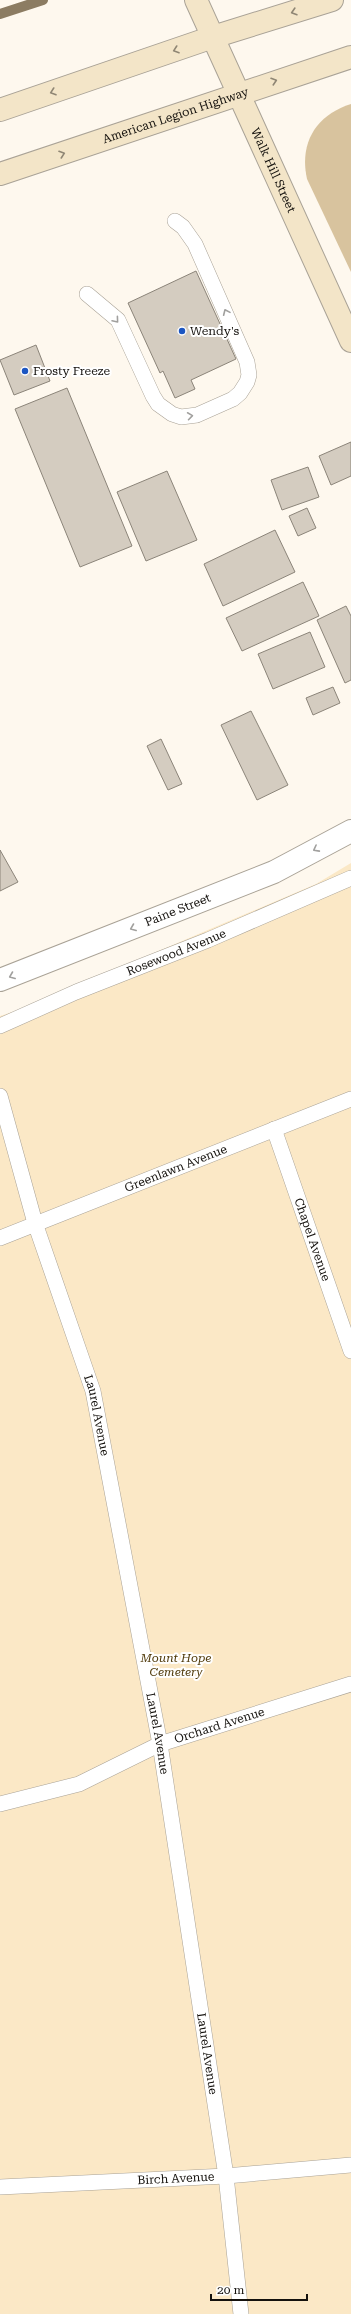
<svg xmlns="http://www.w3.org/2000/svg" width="351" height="2314" font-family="'Roboto Serif',serif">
  <rect width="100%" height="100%" fill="#fef8ee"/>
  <path fill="#fbe8c6" d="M 351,863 L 351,2314 L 0,2314 L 0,1016 L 25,1008 L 316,884 Z"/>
  <path fill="#d8c39e" d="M 351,104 L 351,272 L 307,179 C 299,143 316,115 351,104 Z"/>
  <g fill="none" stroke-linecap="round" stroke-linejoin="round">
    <path stroke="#8c7c62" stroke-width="10" d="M 0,14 L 43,0"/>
  </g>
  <g fill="#d4ccc0" stroke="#8b8479">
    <path d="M 196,271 L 236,359 L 191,380 L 195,389 L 175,398 L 163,371 L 160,373 L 128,303 Z"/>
    <path d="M 36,345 L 50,381 L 14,395 L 0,360 Z"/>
    <path d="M 67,388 L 132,546 L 80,567 L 15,409 Z"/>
    <path d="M 351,442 L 351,476 L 331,485 L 319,456 Z"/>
    <path d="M 308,467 L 319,497 L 282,510 L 271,480 Z"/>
    <path d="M 167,471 L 197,540 L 146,561 L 117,492 Z"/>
    <path d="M 307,508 L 316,528 L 298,536 L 289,516 Z"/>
    <path d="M 275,530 L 295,572 L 223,606 L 204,564 Z"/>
    <path d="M 303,582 L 319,616 L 242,651 L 226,618 Z"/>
    <path d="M 346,606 L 351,616 L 351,680 L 345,683 L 317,620 Z"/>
    <path d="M 310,632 L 325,667 L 273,689 L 258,654 Z"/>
    <path d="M 333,687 L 340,703 L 313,715 L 306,698 Z"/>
    <path d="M 251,711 L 288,785 L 257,800 L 221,725 Z"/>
    <path d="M 161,739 L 182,784 L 168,790 L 147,746 Z"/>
    <path d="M 0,850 L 18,882 L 0,891 Z"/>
  </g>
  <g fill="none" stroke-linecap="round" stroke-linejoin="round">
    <defs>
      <g id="service">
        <path d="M 87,294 L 118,320 L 153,396 L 158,404 L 172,414 L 181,417 L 197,415 L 233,399 L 240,393 L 247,382 L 249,375 L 247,362 L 195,244 L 183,227 L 175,221"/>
        <path id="s1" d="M 0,1026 L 76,992 L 208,940 L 351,878"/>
        <path id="s2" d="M 0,1096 L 35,1223 L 93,1391 L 160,1744 L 226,2176 L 241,2314"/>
        <path id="s3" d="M 274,1129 L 351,1351"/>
        <path id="s4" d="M 0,1238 L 351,1099"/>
        <path id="s5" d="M 0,1804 L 79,1784 L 160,1744 L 351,1684"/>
        <path id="s6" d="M 0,2187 L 226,2176 L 351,2165"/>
      </g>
      <g id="minor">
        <path id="s7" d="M 0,980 L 274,872 L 351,831"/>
      </g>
      <g id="secondary">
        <path id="s8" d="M 196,0 L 351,341"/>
        <path d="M 0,110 L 213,37 L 332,0"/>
        <path id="s9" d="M 0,174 L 351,57"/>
      </g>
    </defs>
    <use href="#service" stroke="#a9a296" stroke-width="16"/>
    <use href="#minor" stroke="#a9a296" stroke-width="24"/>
    <use href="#secondary" stroke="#a9a296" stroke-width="24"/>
    <use href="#service" stroke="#fff" stroke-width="15"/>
    <use href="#minor" stroke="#fff" stroke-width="22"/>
    <use href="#secondary" stroke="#f3e5c8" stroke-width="22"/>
  </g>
  <defs><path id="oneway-chevron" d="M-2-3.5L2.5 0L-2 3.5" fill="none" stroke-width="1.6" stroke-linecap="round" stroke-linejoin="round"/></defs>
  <g stroke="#8f8674">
    <use href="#oneway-chevron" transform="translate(294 12) rotate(163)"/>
    <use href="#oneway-chevron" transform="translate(176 50) rotate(161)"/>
    <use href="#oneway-chevron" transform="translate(274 81) rotate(-18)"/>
    <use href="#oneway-chevron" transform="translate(53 92) rotate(161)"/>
    <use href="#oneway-chevron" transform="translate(62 154) rotate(-19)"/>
  </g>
  <g stroke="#a1a09e">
    <use href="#oneway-chevron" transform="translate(226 312) rotate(-114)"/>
    <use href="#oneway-chevron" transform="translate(116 320) rotate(50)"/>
    <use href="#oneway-chevron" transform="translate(190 416) rotate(-8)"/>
    <use href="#oneway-chevron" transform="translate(316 849) rotate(152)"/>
    <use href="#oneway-chevron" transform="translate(133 928) rotate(158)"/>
    <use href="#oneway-chevron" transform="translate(12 976) rotate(158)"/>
  </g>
  <g fill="#1c56c2" stroke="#fff" stroke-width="1.5">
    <circle cx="182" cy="331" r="4"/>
    <circle cx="25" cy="371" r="4"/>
  </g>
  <g text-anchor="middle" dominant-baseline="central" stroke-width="4" stroke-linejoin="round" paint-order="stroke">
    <g font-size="12" fill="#14110d" stroke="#fff">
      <text stroke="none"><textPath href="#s9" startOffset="185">American Legion Highway</textPath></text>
      <text stroke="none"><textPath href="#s8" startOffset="187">Walk Hill Street</textPath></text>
      <text stroke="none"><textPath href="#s7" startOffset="191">Paine Street</textPath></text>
      <text stroke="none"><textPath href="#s1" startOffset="191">Rosewood Avenue</textPath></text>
      <text stroke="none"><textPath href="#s4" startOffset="189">Greenlawn Avenue</textPath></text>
      <text stroke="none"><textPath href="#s3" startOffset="117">Chapel Avenue</textPath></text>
      <text stroke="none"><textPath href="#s2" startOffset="334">Laurel Avenue</textPath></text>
      <text stroke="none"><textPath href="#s5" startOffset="234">Orchard Avenue</textPath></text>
      <text stroke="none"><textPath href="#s2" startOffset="658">Laurel Avenue</textPath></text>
      <text stroke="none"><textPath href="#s2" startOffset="982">Laurel Avenue</textPath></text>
      <text stroke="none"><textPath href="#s6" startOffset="176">Birch Avenue</textPath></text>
    </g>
    <g font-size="12" fill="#14110d" stroke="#fff" text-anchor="start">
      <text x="190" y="331">Wendy's</text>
      <text x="33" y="371">Frosty Freeze</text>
    </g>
    <g font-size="12" font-style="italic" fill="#503a0a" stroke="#fff">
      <text x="176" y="1658">Mount Hope<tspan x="176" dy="14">Cemetery</tspan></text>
    </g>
  </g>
  <path d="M211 2294v6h96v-6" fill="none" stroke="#14110d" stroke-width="2"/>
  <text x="217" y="2294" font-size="12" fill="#14110d" stroke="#ffffff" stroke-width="3" paint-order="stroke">20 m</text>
</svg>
